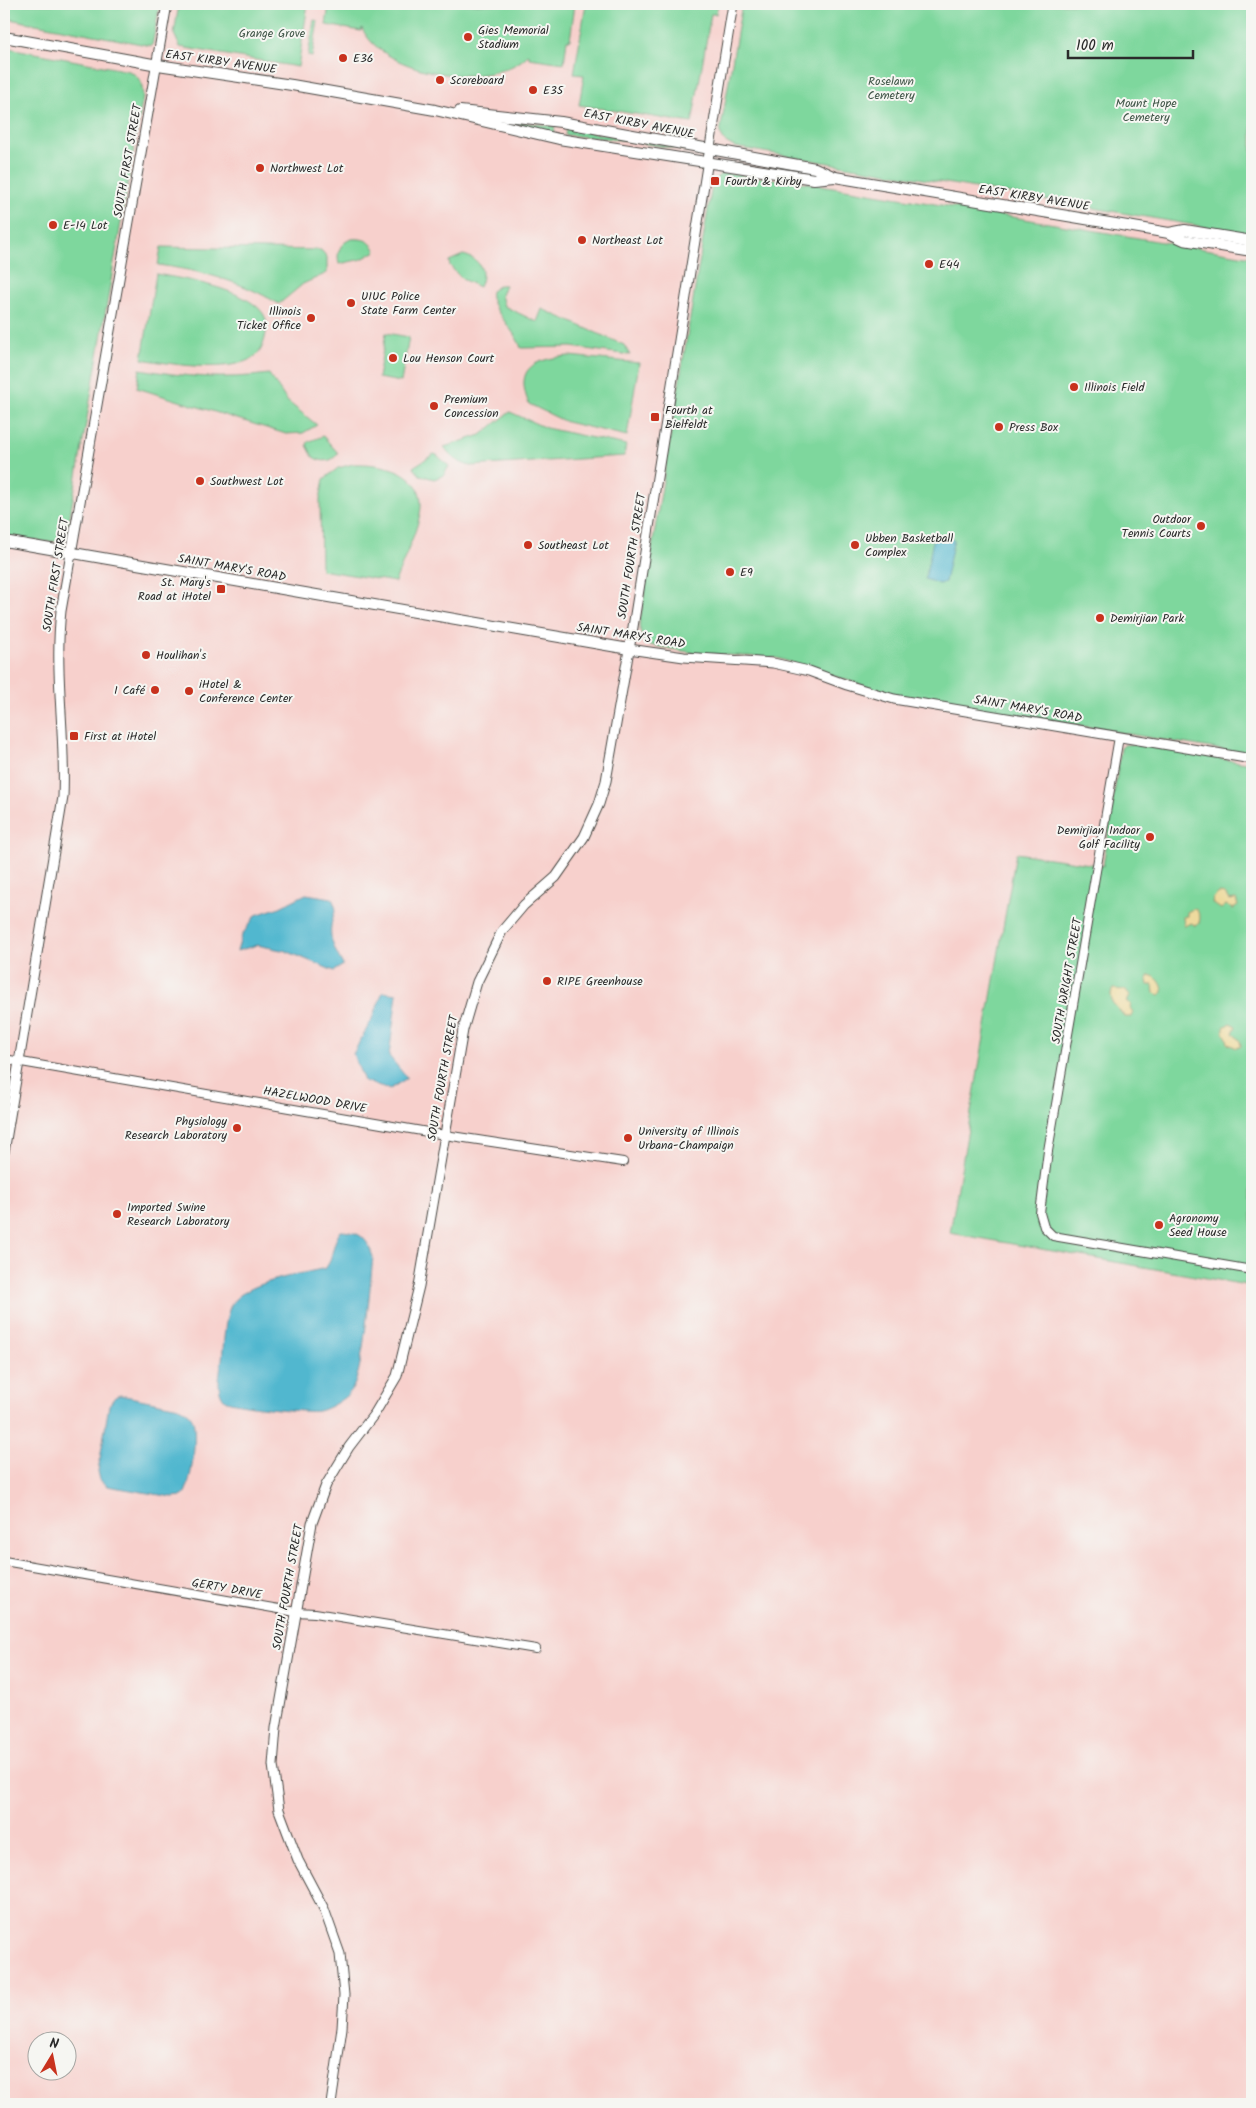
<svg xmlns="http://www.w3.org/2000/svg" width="1256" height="2108" font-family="Kalam,sans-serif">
  <rect width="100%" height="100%" fill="#f6f6f2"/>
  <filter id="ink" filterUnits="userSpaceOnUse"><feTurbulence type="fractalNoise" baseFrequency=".02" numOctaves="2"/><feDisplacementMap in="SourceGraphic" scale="10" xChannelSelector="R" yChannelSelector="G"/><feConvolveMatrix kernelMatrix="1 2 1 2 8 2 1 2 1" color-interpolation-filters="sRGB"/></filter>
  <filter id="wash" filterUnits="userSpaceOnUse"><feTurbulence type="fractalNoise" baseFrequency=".0096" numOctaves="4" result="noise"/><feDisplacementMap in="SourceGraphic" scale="20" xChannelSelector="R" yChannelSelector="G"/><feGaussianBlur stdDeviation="1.12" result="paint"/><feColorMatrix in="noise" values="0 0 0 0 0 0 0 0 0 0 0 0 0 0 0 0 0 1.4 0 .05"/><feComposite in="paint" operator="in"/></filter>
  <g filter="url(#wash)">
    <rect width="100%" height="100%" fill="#ede0c1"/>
    <path fill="#f7d0cc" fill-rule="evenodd" d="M 4,4 L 742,4 L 720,133 L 733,147 L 1252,235 L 1252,2104 L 4,2104 ZM 38,2040 L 68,2040 L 68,2070 L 38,2070 Z"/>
    <g fill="#7ed79d" stroke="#548164">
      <path d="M 4,4 L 160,4 L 152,46 L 4,18 Z"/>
      <path d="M 179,4 L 308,4 L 298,67 L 180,47 L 174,34 Z"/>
      <path d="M 329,4 L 575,4 L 570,40 L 567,40 L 564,63 L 529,58 L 529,54 C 493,93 383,75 362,28 L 361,31 L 326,25 Z"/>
      <path d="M 586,4 L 718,4 L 716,14 L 711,14 L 692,123 L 579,105 L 584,75 L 574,74 Z"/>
      <path d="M 742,4 L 1252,4 L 1252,235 L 734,147 L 724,141 L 720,133 Z"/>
      <path d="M 314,20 L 318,21 L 312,57 L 308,56 Z"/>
      <path d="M 4,47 L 129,71 C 141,77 142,84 143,97 L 67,533 L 60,541 L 44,542 L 4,535 Z"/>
      <path d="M 501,120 L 555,126 L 554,133 Z"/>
      <path d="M 566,128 L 689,149 L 689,151 L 623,140 L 565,135 Z"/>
      <path d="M 722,173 L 809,183 L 1252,257 L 1252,755 L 887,693 L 777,658 L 694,653 L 649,645 L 643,641 L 639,626 L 711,191 L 715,179 Z"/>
      <path d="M 352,239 C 364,238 371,241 376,251 L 362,259 L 339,264 C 336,253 340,242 352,239 Z"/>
      <path d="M 161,247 L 321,250 L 327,257 L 327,273 L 303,284 L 279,304 C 241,281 201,271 158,265 Z"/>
      <path d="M 463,255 C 481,259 486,271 479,287 L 462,279 L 450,266 L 449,261 Z"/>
      <path d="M 156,274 C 184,279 245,289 262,312 C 268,319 267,330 265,338 C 263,345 261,353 254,357 C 229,374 170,364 142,359 Z"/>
      <path d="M 500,285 L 505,285 L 501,295 L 504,306 L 537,322 L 542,309 L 624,345 L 630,355 L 571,347 L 521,348 C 515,329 487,306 491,291 Z"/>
      <path d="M 386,333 L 409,337 L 401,382 L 378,378 Z"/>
      <path d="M 569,356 L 639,363 L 627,436 L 566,422 L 529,404 C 513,366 537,359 569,356 Z"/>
      <path d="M 140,369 C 184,377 225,380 269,374 L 287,401 L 317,425 L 303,433 L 286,434 L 137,388 Z"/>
      <path d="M 510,412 L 546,428 L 626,445 L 624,456 L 470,466 C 458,462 450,458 444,447 L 481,435 Z"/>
      <path d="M 323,436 L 338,453 C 333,462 322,463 313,457 L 307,445 L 308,442 Z"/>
      <path d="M 434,454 L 437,455 L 449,466 L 444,475 L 434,479 L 420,475 L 413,467 Z"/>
      <path d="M 353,464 C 379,463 422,469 421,505 C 421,524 402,563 395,582 L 321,570 L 320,499 L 324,479 L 338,468 Z"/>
      <path d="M 1131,744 L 1252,764 L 1252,1286 L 950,1233 L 1016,853 L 1103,866 L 1121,748 L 1124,745 Z"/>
    </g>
    <g fill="#eeda9e" stroke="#8c8264">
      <path d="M 1219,893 L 1225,894 L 1229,900 L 1236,899 L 1238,906 L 1233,909 L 1226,905 L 1221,909 L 1212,903 L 1213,898 Z"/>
      <path d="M 1193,909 L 1197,910 L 1200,917 L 1199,924 L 1195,926 L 1192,923 L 1184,926 L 1183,917 L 1187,916 L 1187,912 Z"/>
      <path d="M 1149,975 C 1157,976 1163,984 1163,992 L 1160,995 L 1154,993 L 1153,985 L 1148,985 L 1147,979 Z"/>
      <path d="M 1114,989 L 1125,990 L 1130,996 L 1127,1002 L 1131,1004 L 1130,1008 L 1133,1012 L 1131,1017 L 1125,1017 L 1112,1002 L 1111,994 Z"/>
      <path d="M 1230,1023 L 1236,1026 L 1233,1033 L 1240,1041 L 1241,1046 L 1237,1048 L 1228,1044 L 1227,1038 L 1224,1033 L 1224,1027 Z"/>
    </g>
    <g fill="#51b7cf" stroke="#3e717d">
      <path d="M 934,536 L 954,539 L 945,582 L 939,584 L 925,579 Z"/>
      <path d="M 306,894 L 332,898 L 336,909 C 326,933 331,943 343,965 L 334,971 L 286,951 L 257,945 L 237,951 L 242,935 L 256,915 L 280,907 Z"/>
      <path d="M 383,992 L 397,994 L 389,1056 L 407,1078 L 390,1089 L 364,1081 L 353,1054 L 371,1021 Z"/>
      <path d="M 341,1231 C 361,1232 367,1238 373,1257 C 370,1283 364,1374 351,1391 C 345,1399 328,1409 318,1411 C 308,1413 231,1405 225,1400 C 215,1390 220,1372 222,1360 C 224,1343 224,1323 230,1307 C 239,1283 302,1274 326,1268 C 334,1256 332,1242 341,1231 Z"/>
      <path d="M 120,1395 L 179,1407 C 184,1410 191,1414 193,1421 C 197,1435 192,1484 183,1496 L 172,1497 L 107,1486 L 100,1480 L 98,1471 L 109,1405 L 115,1397 Z"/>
    </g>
  </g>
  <g filter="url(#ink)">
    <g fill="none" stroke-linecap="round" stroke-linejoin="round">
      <defs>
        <g id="minor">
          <path d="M 1119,737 L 1048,1151 L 1040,1213 L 1044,1227 L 1053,1236 L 1252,1270"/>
          <path d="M 4,1059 L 445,1135 L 623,1162"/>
          <path d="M 4,1561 L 296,1612 L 315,1613 L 536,1649"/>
        </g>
        <g id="tertiary">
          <path d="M 629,649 L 684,657 L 773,663 L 809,671 L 847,685 L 894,699 L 1252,759"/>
          <path d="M 4,1152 L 63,797 C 66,735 54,673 61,611 L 167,4"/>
          <path d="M 331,2104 L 342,2028 L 344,1995 L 340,1954 L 324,1909 L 298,1860 L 279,1810 L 273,1765 L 276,1728 L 312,1523 L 326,1485 L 349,1447 L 375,1413 L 397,1376 L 419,1286 L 463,1030 L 477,982 L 502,931 L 524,905 L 556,877 L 584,837 L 599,804 L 606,781 L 633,627 L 733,4"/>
        </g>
        <g id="secondary">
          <path d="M 4,37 L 158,65 L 292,85 L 435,110 L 559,139 L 814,179 L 835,177"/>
          <path d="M 460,111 L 561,122 L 815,168 L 835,177 L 1169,233 L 1184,240 L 1252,251"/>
          <path d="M 1169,233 L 1185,230 L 1252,241"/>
          <path d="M 4,541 L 629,649"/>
        </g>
      </defs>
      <use href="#minor" stroke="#484642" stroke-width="10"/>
      <use href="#tertiary" stroke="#484642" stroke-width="11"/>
      <use href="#secondary" stroke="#484642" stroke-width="12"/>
      <use href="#minor" stroke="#fff" stroke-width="8"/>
      <use href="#tertiary" stroke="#fff" stroke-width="9"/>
      <use href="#secondary" stroke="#fff" stroke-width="10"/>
    </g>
  </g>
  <g fill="#c8321e" stroke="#f6f6f2" stroke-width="2">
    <circle cx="468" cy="37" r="5"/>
    <circle cx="343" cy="58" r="5"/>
    <circle cx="440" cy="80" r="5"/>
    <circle cx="533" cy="90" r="5"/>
    <circle cx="260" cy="168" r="5"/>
    <rect x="710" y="176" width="10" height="10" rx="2.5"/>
    <circle cx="53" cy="225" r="5"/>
    <circle cx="582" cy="240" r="5"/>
    <circle cx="929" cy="264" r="5"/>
    <circle cx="351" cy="303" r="5"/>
    <circle cx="311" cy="318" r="5"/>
    <circle cx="393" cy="358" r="5"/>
    <circle cx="1074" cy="387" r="5"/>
    <circle cx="434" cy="406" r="5"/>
    <rect x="650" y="412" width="10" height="10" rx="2.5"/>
    <circle cx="999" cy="427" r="5"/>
    <circle cx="200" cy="481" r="5"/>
    <circle cx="1201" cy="526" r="5"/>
    <circle cx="528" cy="545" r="5"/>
    <circle cx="855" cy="545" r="5"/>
    <circle cx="730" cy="572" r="5"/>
    <rect x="216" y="584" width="10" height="10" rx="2.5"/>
    <circle cx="1100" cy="618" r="5"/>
    <circle cx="146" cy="655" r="5"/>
    <circle cx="155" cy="690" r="5"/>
    <circle cx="189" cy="691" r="5"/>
    <rect x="69" y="731" width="10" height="10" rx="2.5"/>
    <circle cx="1150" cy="837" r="5"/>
    <circle cx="547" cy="981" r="5"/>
    <circle cx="237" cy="1128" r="5"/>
    <circle cx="628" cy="1138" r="5"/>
    <circle cx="117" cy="1214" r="5"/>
    <circle cx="1159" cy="1225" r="5"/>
  </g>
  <g text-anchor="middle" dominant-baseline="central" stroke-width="4" stroke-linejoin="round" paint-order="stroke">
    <g font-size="12" fill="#2b2b2b" stroke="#f6f6f2" text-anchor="start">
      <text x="478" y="30">Gies Memorial<tspan x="478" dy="14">Stadium</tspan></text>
      <text x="353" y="58">E36</text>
      <text x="450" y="80">Scoreboard</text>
      <text x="543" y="90">E35</text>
      <text x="270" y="168">Northwest Lot</text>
      <text x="725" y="181">Fourth &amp; Kirby</text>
      <text x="63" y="225">E-14 Lot</text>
      <text x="592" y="240">Northeast Lot</text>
      <text x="939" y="264">E44</text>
      <text x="361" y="296">UIUC Police<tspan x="361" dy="14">State Farm Center</tspan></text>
      <text x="301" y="311" text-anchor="end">Illinois<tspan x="301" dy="14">Ticket Office</tspan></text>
      <text x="403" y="358">Lou Henson Court</text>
      <text x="1084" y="387">Illinois Field</text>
      <text x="444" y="399">Premium<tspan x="444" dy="14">Concession</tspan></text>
      <text x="665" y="410">Fourth at<tspan x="665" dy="14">Bielfeldt</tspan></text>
      <text x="1009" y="427">Press Box</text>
      <text x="210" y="481">Southwest Lot</text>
      <text x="1191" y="519" text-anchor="end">Outdoor<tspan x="1191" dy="14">Tennis Courts</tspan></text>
      <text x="865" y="538">Ubben Basketball<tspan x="865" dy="14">Complex</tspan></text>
      <text x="538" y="545">Southeast Lot</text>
      <text x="740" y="572">E9</text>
      <text x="211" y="582" text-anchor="end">St. Mary's<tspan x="211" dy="14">Road at iHotel</tspan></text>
      <text x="1110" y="618">Demirjian Park</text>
      <text x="156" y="655">Houlihan's</text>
      <text x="199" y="684">iHotel &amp;<tspan x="199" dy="14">Conference Center</tspan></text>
      <text x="145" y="690" text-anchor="end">I Café</text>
      <text x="84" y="736">First at iHotel</text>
      <text x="1140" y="830" text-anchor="end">Demirjian Indoor<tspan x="1140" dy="14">Golf Facility</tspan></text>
      <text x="557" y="981">RIPE Greenhouse</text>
      <text x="227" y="1121" text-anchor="end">Physiology<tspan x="227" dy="14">Research Laboratory</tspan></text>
      <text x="638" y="1131">University of Illinois<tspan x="638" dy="14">Urbana-Champaign</tspan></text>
      <text x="127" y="1207">Imported Swine<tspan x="127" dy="14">Research Laboratory</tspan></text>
      <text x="1169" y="1218">Agronomy<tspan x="1169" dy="14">Seed House</tspan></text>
    </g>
    <g font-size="12" fill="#405648" stroke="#f6f6f2">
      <text x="272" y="33">Grange Grove</text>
      <text x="891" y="81">Roselawn<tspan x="891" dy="14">Cemetery</tspan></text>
      <text x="1146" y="103">Mount Hope<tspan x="1146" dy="14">Cemetery</tspan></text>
    </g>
    <g font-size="12" fill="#2b2b2b" stroke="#f6f6f2">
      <text transform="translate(221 62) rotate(8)">EAST KIRBY AVENUE</text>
      <text transform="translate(639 124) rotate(11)">EAST KIRBY AVENUE</text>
      <text transform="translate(128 161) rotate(-80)">SOUTH FIRST STREET</text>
      <text transform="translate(1034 198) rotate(9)">EAST KIRBY AVENUE</text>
      <text transform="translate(632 556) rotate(-81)">SOUTH FOURTH STREET</text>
      <text transform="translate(232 568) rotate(10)">SAINT MARY'S ROAD</text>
      <text transform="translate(56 575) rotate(-81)">SOUTH FIRST STREET</text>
      <text transform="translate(631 636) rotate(9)">SAINT MARY'S ROAD</text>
      <text transform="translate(1028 709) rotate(10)">SAINT MARY'S ROAD</text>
      <text transform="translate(1067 981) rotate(-80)">SOUTH WRIGHT STREET</text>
      <text transform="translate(443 1078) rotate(-80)">SOUTH FOURTH STREET</text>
      <text transform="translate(315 1100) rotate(10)">HAZELWOOD DRIVE</text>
      <text transform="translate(288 1587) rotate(-80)">SOUTH FOURTH STREET</text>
      <text transform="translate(227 1589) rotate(10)">GERTY DRIVE</text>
    </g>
  </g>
  <rect width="1256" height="2108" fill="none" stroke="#f6f6f2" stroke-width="20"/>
  <g transform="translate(52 2056) rotate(10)"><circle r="24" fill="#f6f6f2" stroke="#a5a5a2"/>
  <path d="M0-4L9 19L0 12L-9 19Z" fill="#c8321e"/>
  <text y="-8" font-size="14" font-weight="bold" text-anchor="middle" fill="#2b2b2b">N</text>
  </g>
  <path d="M1068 50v8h125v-8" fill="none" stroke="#2b2b2b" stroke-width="2.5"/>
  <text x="1076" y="50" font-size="15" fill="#2b2b2b" stroke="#f6f6f2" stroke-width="4" paint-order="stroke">100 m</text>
</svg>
